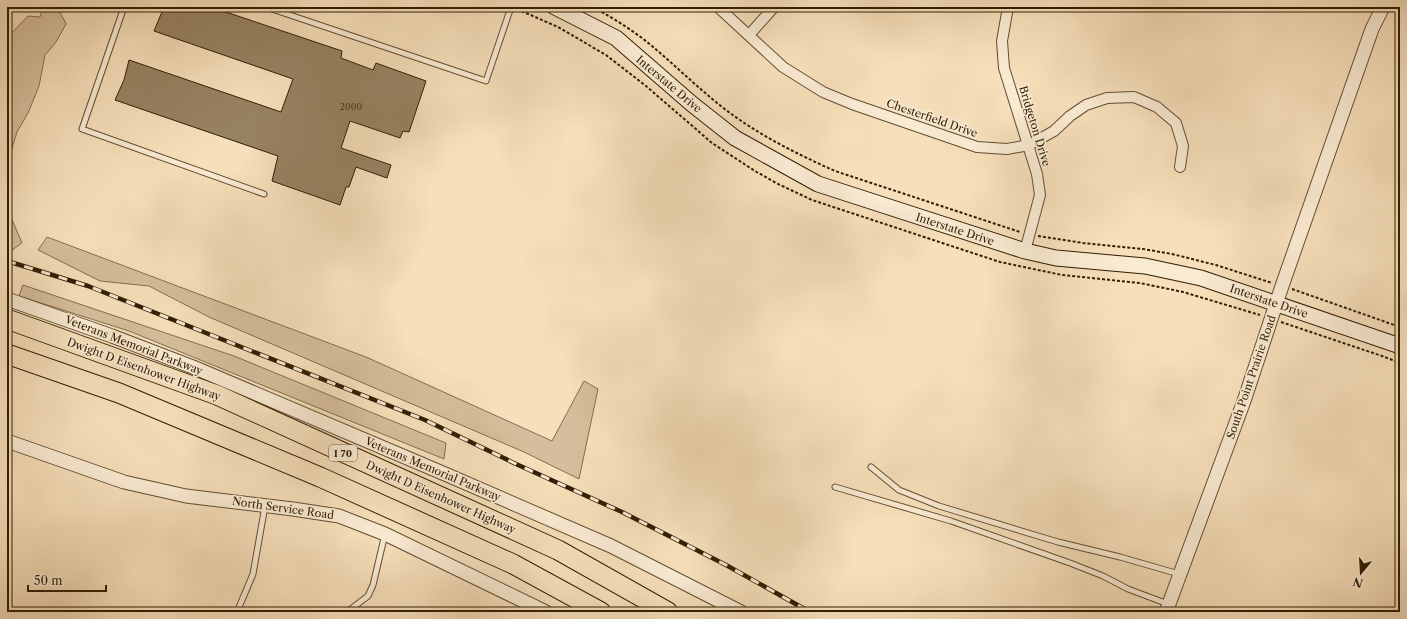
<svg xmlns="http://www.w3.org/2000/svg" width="1407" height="619" font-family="'Libre Caslon Text',serif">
  <rect width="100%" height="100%" fill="#f6dfba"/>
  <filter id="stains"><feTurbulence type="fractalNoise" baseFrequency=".005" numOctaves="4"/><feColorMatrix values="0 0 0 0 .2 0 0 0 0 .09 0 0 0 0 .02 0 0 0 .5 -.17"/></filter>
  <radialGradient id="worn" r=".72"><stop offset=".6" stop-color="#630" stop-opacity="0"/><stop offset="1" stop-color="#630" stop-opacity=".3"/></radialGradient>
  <g fill="#d5be9b" stroke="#836e4f">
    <path d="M 43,7 L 62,7 L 59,10 L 66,24 L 56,42 L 45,55 L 39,86 L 28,113 L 17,132 L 7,164 L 7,38 L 28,16 L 40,17 Z"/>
    <path d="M 7,208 L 22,243 L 8,253 L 7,252 Z"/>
    <path d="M 47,237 L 366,357 L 552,441 L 584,381 L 598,389 L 579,479 L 524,452 L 209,317 L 149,286 L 100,281 L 38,250 Z"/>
    <path d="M 23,285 L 234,356 L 446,443 L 444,459 L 129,331 L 19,296 Z"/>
  </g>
  <path fill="#978262" stroke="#311e03" d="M 164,7 L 211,7 L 342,51 L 341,58 L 373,70 L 376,63 L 426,81 L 409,132 L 403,131 L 400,138 L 350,121 L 341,148 L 391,165 L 387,178 L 356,167 L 349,187 L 346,187 L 340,205 L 272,181 L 278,156 L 115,100 L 124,80 L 129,60 L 281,112 L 293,79 L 154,31 Z"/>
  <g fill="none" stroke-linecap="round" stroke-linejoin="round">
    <defs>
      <g id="service">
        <path d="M 124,7 L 82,129 L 264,194"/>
        <path d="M 266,7 L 486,81 L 511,7"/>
        <path d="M 871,467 L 899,490 L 939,506 L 1058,542 L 1120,557 L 1179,574"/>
        <path d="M 835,487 L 951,521 L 1070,563 L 1103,576 L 1128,589 L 1168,604"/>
        <path d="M 237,612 L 253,574 L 265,506"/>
        <path d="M 347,612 L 368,596 L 373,585 L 385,534"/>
      </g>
      <g id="minor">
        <path d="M 718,7 L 783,67 L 823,92 L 852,104 L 977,147 L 1007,149 L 1029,145 L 1054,131 L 1070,116 L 1086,105 L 1107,98 L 1134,97 L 1157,107 L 1176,123 L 1183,146 L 1180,167"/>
        <path d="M 1008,7 L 1002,41 L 1004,68 L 1037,174 L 1040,195 L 1025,251"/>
        <path d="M 749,35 L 774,7"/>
      </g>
      <g id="tertiary">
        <path d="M 7,299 L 112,336 L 193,367 L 445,474 L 611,546 L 741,612"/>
        <path d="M 7,441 L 124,482 L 186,496 L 293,509 L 339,516 L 385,534 L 546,612"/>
        <path d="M 1166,612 L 1244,401 L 1282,286 L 1372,29 L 1383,7"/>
      </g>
      <path id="secondary" d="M 555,7 L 616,38 L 692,104 L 735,138 L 818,184 L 1025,251 L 1056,258 L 1145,266 L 1201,278 L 1400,346"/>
      <g id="motorway">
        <path d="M 7,319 L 217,395 L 558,550 L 668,612"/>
        <path d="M 7,354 L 119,393 L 320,477 L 513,564 L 601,612"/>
      </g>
    </defs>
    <use href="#service" stroke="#624e31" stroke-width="7"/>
    <use href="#minor" stroke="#624e31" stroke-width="12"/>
    <use href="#tertiary" stroke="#624e31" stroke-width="15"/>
    <use href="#secondary" stroke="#311e03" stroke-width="17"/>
    <use href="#motorway" stroke="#311e03" stroke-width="21"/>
    <g stroke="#311e03" stroke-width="2" stroke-dasharray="3 2" stroke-linecap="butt">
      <path d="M 593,7 C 613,18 634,31 652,46 C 677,67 700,90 726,110 C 759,135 797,154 835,171 L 1020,232"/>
      <path d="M 517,9 L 558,27 L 606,55 L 646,86 L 712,143 L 755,171 L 776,183 L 812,200 L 1000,262 L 1062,275 L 1140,283 L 1183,292 L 1260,315"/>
      <path d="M 1038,236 L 1083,243 L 1143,249 L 1172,254 L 1216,265 L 1272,283"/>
      <path d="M 1292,289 L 1400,327"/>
      <path d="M 1281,322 L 1382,356 L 1400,363"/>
    </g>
    <use href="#service" stroke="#f9ead2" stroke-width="5"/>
    <use href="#minor" stroke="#f9ead2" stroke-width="10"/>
    <use href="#tertiary" stroke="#f9ead2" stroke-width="13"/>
    <use href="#secondary" stroke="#f9ead2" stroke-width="15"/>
    <use href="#motorway" stroke="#f6dfba" stroke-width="19"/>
    <defs>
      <path id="rail" d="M 7,261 L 88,286 L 425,420 L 516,464 L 622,512 L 726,565 L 810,612"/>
    </defs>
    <use href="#rail" stroke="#311e03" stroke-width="4.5"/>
    <use href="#rail" stroke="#f9ead2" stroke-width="3" stroke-dasharray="9" stroke-linecap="butt"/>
  </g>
  <g text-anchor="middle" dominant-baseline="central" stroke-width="3.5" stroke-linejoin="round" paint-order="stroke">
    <g font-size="9" fill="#4a371b">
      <text x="351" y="106">2000</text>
    </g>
    <rect fill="#f9ead2" stroke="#6d5b41" stroke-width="1" x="329" y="445" width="28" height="16" rx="3"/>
    <g font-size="10" font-weight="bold" fill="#311e03">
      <text x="343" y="453">I 70</text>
    </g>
    <g font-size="11" fill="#311e03" stroke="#f9ead2">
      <text transform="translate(669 84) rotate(40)">Interstate Drive</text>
      <text transform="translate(932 118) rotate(19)">Chesterfield Drive</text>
      <text transform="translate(1035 126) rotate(73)">Bridgeton Drive</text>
      <text transform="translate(955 229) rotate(18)">Interstate Drive</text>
      <text transform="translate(1269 301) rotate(19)">Interstate Drive</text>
      <text transform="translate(134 345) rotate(21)">Veterans Memorial Parkway</text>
      <text transform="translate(144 369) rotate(20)">Dwight D Eisenhower Highway</text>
      <text transform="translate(1251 377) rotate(-71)">South Point Prairie Road</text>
      <text transform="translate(433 469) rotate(23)">Veterans Memorial Parkway</text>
      <text transform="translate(441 497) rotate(24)">Dwight D Eisenhower Highway</text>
      <text transform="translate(283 508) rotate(8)">North Service Road</text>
    </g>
  </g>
  <rect width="1407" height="619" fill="none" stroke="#f6dfba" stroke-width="24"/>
  <rect x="8" y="8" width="1391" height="603" fill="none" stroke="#311e03" stroke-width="2"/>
  <rect x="12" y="12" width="1383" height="595" fill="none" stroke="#311e03"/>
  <g transform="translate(1361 573) rotate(198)" stroke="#f9ead2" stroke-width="3" paint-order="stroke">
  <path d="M0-3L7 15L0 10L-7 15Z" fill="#311e03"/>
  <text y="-6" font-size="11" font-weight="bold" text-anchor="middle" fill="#311e03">N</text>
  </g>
  <path d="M28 585v6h78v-6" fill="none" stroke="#311e03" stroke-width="2"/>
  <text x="34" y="585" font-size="12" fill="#311e03" stroke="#f9ead2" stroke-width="3" paint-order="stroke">50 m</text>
  <rect width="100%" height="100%" filter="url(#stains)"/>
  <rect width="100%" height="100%" fill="url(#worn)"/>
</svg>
